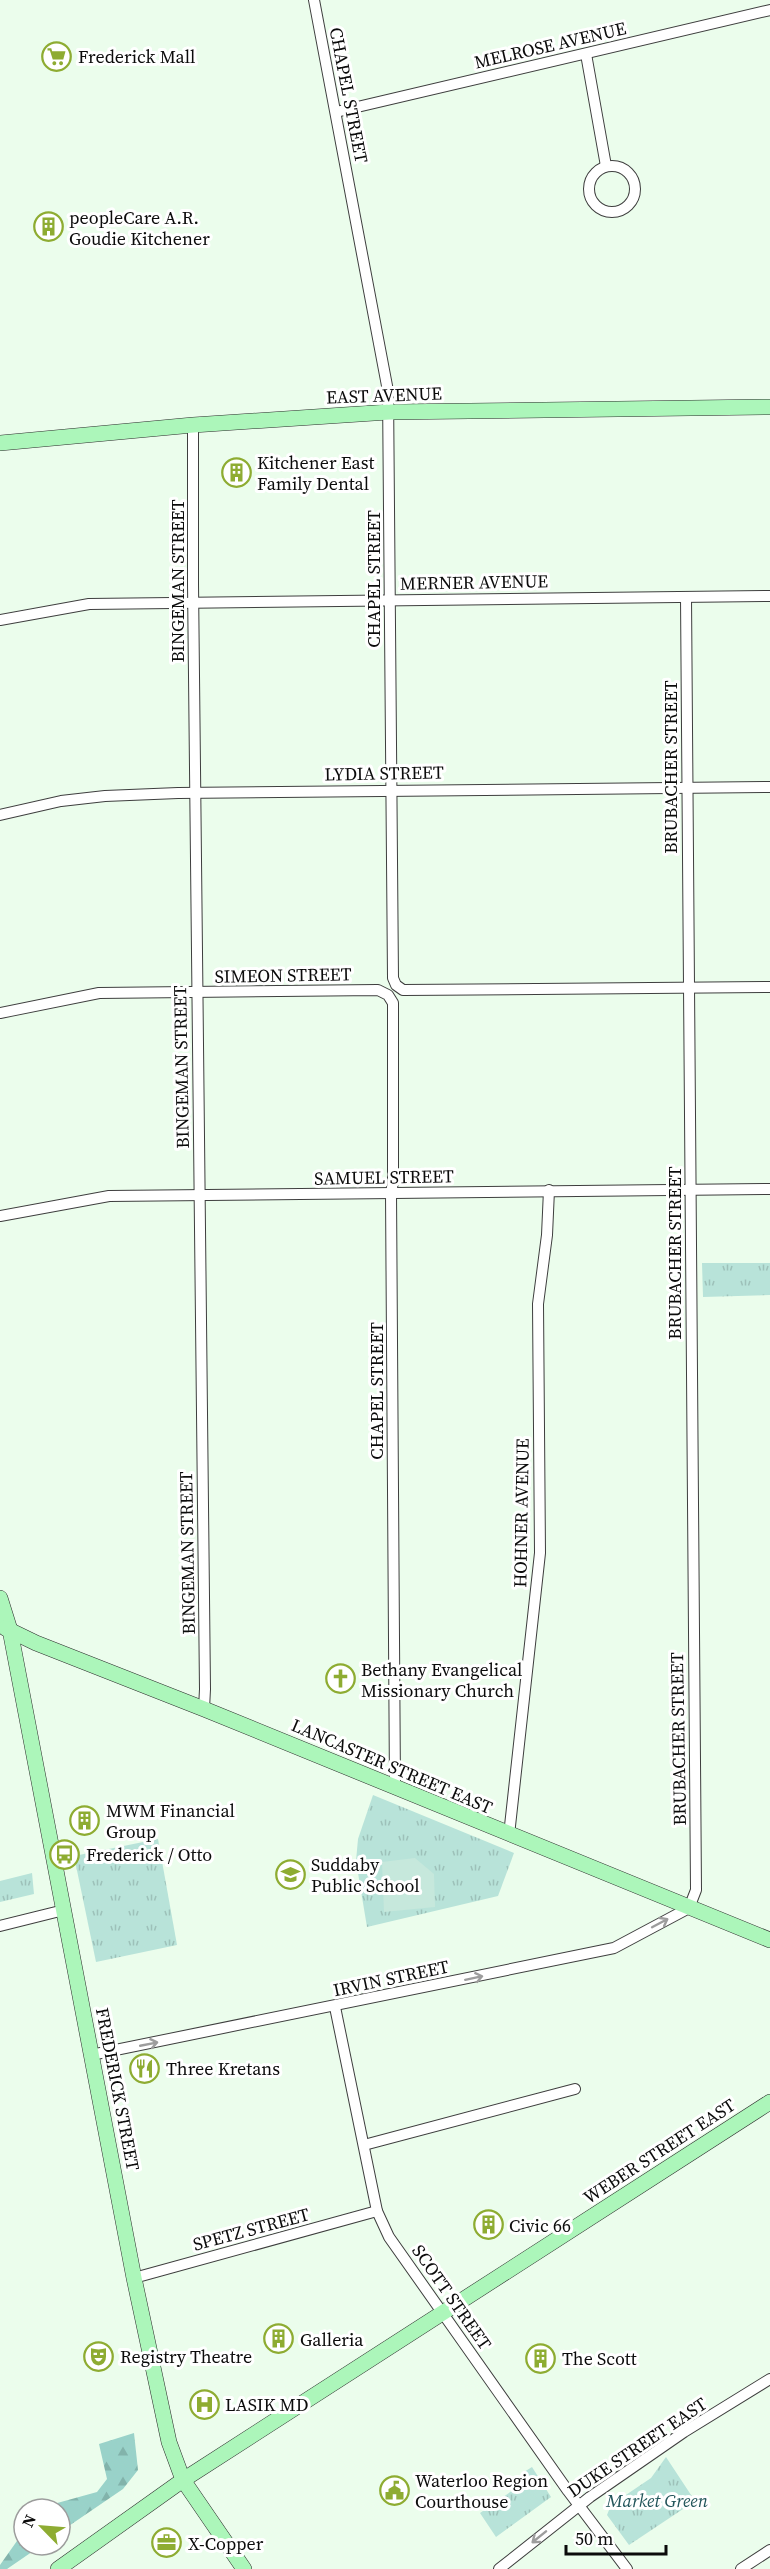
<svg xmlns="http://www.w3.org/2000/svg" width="770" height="2569" font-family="'Source Serif 4',serif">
  <defs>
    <pattern id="grass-tufts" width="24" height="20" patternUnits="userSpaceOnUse" patternTransform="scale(1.5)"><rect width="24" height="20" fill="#b8e3d9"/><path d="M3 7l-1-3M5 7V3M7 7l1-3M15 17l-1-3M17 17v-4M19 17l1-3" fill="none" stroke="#9dc1b9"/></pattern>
    <pattern id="forest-firs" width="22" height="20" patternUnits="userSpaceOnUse" patternTransform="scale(1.5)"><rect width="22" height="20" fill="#99d2c9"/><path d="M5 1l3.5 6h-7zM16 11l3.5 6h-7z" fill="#82b3ab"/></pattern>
  </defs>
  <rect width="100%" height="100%" fill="#ebfdec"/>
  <g fill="url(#grass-tufts)">
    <path d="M 702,1263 L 770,1263 L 770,1295 L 703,1297 Z"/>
    <path d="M 373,1795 L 514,1853 L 498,1896 L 367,1927 L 356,1861 L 358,1839 Z"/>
    <path d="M 158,1839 L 177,1945 L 96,1962 L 74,1856 Z"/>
    <path d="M 32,1873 L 34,1894 L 0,1902 L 0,1881 Z"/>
    <path d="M 666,2457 L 695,2501 L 629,2545 L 607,2515 L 611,2505 L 651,2478 Z"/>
    <path d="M 532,2467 L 551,2497 L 496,2537 L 480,2513 L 529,2479 L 524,2472 Z"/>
  </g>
  <g fill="url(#forest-firs)">
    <path d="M 134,2433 L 138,2470 L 123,2489 L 60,2532 L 60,2509 L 44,2509 L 50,2505 L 97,2492 L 107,2479 L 99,2444 Z"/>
    <path d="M 24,2531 L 24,2545 L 42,2545 L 7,2569 L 0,2569 L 0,2565 Z"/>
  </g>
  <path fill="#c6e8dc" d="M 415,1858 L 434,1874 L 435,1907 L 384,1912 L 382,1862 Z"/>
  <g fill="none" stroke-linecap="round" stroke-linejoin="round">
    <defs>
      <g id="street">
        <path d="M 314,0 L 388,391 L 393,978 L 396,985 L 403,990 L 770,987"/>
        <path d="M 586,54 L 606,166"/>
        <path d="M 336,112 L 770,10"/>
        <circle cx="612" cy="189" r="23"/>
        <path d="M 193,425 L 193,584 L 205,1689 L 204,1709"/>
        <path d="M 0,620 L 89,604 L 770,596"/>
        <path d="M 0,815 L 61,801 L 105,796 L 178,793 L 770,787"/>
        <path d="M 0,1013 L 99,993 L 378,990 L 388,995 L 393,1003 L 393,1182 L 391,1193 L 395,1788"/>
        <path d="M 0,1216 L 109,1196 L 770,1189"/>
        <path d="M 509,1835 L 540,1553 L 538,1304 L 547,1235 L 549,1190"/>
        <path d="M 0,1926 L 64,1910"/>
        <path d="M 335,2007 L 377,2211 L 389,2237 L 568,2491 L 627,2569"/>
        <path d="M 91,2055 L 614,1948 L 689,1908 L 696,1890 L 686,597"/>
        <path d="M 364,2145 L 575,2089"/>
        <path d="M 134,2278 L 377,2211"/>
        <path d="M 499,2569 L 590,2497 L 684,2432 L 770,2379"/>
        <path d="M 741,2569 L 770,2550"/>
      </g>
      <g id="secondary">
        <path d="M 0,443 L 193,425 L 389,412 L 770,407"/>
        <path d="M 0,1598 L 10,1630 L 134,2278 L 169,2442 L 183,2480 L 244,2569"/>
        <path d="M 5,1628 L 36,1643 L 204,1709 L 770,1940"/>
        <path d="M 58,2569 L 183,2480 L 770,2102"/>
      </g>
    </defs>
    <use href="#street" stroke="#3e3e3e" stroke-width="12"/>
    <use href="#secondary" stroke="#2d2d2d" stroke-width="16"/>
    <use href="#street" stroke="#fff" stroke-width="10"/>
    <use href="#secondary" stroke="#acf6ba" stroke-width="15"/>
  </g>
  <defs><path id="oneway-shaft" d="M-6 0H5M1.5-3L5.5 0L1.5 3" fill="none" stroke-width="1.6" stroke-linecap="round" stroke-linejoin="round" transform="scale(1.5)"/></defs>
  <g stroke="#9d9d9d">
    <use href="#oneway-shaft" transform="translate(660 1923) rotate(-28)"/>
    <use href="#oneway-shaft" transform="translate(474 1978) rotate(-12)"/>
    <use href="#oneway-shaft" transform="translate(149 2044) rotate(-11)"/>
    <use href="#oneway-shaft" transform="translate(539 2537) rotate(141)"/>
  </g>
  <defs>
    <symbol id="supermarket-ring" viewBox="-11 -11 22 22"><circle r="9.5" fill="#fff" stroke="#8eac32" stroke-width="1.5"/><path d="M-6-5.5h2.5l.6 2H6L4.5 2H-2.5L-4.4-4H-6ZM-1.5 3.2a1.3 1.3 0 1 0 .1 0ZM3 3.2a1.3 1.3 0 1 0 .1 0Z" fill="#8eac32"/></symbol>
    <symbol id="building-ring" viewBox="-11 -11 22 22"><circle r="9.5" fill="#fff" stroke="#8eac32" stroke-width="1.5"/><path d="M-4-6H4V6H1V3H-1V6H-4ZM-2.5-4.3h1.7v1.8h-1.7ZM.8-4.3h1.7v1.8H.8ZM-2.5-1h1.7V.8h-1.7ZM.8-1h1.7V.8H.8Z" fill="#8eac32"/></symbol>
    <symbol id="church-ring" viewBox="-11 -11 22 22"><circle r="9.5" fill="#fff" stroke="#8eac32" stroke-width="1.5"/><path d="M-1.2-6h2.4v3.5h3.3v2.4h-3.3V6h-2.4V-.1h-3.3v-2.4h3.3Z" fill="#8eac32"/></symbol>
    <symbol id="bus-ring" viewBox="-11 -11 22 22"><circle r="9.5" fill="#fff" stroke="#8eac32" stroke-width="1.5"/><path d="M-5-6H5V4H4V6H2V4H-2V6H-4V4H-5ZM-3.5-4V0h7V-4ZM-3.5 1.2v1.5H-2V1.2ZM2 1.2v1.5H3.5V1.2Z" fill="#8eac32"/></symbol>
    <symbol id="school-ring" viewBox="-11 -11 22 22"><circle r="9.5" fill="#fff" stroke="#8eac32" stroke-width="1.5"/><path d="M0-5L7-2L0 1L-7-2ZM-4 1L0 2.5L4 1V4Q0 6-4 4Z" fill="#8eac32"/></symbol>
    <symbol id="restaurant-ring" viewBox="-11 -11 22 22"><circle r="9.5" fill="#fff" stroke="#8eac32" stroke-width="1.5"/><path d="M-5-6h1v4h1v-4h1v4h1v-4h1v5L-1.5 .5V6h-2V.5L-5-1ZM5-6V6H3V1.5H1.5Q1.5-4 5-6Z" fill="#8eac32"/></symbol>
    <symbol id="theatre-ring" viewBox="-11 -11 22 22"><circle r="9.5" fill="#fff" stroke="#8eac32" stroke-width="1.5"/><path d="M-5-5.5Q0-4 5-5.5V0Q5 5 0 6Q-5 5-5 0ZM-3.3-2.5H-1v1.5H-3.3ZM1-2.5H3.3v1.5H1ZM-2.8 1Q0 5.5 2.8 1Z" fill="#8eac32"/></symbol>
    <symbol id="hospital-ring" viewBox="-11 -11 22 22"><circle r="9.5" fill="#fff" stroke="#8eac32" stroke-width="1.5"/><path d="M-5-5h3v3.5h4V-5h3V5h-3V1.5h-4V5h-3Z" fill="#8eac32"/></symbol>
    <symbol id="civic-ring" viewBox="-11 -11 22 22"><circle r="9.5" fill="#fff" stroke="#8eac32" stroke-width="1.5"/><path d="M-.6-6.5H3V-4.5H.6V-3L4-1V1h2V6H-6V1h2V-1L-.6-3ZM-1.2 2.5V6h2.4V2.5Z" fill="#8eac32"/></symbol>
    <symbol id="office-ring" viewBox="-11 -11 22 22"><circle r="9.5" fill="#fff" stroke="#8eac32" stroke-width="1.5"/><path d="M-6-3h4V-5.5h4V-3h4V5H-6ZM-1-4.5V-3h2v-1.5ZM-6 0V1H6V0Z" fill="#8eac32"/></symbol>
  </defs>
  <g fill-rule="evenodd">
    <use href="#supermarket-ring" x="40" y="40" width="33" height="33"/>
    <use href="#building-ring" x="32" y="210" width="33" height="33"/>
    <use href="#building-ring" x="220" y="456" width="33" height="33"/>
    <use href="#church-ring" x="324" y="1662" width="33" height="33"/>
    <use href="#building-ring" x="68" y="1804" width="33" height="33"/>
    <use href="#bus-ring" x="48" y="1838" width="33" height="33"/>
    <use href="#school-ring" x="274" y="1858" width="33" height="33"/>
    <use href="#restaurant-ring" x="128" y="2052" width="33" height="33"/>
    <use href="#building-ring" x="472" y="2208" width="33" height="33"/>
    <use href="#building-ring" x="262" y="2322" width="33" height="33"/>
    <use href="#theatre-ring" x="82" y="2340" width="33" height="33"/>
    <use href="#building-ring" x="524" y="2342" width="33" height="33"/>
    <use href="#hospital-ring" x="188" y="2388" width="33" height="33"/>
    <use href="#civic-ring" x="378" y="2474" width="33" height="33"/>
    <use href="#office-ring" x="150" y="2526" width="33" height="33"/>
  </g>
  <g text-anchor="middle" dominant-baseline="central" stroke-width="6" stroke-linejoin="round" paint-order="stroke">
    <g font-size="18" fill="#0b0b0b" stroke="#fff">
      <text transform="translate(550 45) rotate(-13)">MELROSE AVENUE</text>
      <text transform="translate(349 95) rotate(79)">CHAPEL STREET</text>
      <text transform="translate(384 395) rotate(-2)">EAST AVENUE</text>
      <text transform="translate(373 579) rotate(-90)">CHAPEL STREET</text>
      <text transform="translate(177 581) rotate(-90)">BINGEMAN STREET</text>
      <text transform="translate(474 582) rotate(-1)">MERNER AVENUE</text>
      <text transform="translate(670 767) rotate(-90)">BRUBACHER STREET</text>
      <text transform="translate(384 773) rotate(-1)">LYDIA STREET</text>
      <text transform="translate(283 975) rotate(-1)">SIMEON STREET</text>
      <text transform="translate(181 1067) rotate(-91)">BINGEMAN STREET</text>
      <text transform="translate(384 1177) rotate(-1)">SAMUEL STREET</text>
      <text transform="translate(674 1253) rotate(-90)">BRUBACHER STREET</text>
      <text transform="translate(376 1391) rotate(-90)">CHAPEL STREET</text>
      <text transform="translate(521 1513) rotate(-89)">HOHNER AVENUE</text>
      <text transform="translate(187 1553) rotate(-91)">BINGEMAN STREET</text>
      <text transform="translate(678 1739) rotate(-91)">BRUBACHER STREET</text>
      <text transform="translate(392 1766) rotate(23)">LANCASTER STREET EAST</text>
      <text transform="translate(391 1978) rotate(-12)">IRVIN STREET</text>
      <text transform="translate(118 2089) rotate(79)">FREDERICK STREET</text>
      <text transform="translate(659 2151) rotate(-33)">WEBER STREET EAST</text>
      <text transform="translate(251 2229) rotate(-15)">SPETZ STREET</text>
      <text transform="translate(452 2297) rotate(55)">SCOTT STREET</text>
      <text transform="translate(637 2447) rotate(-34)">DUKE STREET EAST</text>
    </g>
    <g font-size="18" fill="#0b0b0b" stroke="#fff" text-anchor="start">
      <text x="78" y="56">Frederick Mall</text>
      <text x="69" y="217">peopleCare A.R.<tspan x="69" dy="21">Goudie Kitchener</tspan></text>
      <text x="257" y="462">Kitchener East<tspan x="257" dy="21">Family Dental</tspan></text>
      <text x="361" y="1669">Bethany Evangelical<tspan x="361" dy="21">Missionary Church</tspan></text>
      <text x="106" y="1810">MWM Financial<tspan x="106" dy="21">Group</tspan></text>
      <text x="86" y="1854">Frederick / Otto</text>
      <text x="311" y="1864">Suddaby<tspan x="311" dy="21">Public School</tspan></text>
      <text x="166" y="2068">Three Kretans</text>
      <text x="509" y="2225">Civic 66</text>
      <text x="300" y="2339">Galleria</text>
      <text x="120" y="2356">Registry Theatre</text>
      <text x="562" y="2358">The Scott</text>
      <text x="225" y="2404">LASIK MD</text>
      <text x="415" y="2480">Waterloo Region<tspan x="415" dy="21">Courthouse</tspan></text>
      <text x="188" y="2543">X-Copper</text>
    </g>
    <g font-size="18" font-style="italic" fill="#23565b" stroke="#fff">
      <text x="657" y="2500">Market Green</text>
    </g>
  </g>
  <g transform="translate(42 2527) rotate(295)"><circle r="28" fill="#ffffff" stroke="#9d9d9d" stroke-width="1.5"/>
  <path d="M0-4.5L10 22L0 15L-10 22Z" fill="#8eac32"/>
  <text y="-9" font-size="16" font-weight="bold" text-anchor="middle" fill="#0b0b0b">N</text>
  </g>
  <path d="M566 2545v9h100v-9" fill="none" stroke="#0b0b0b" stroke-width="3"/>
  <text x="575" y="2545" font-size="18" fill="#0b0b0b" stroke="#ffffff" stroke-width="4.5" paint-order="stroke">50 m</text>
</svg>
